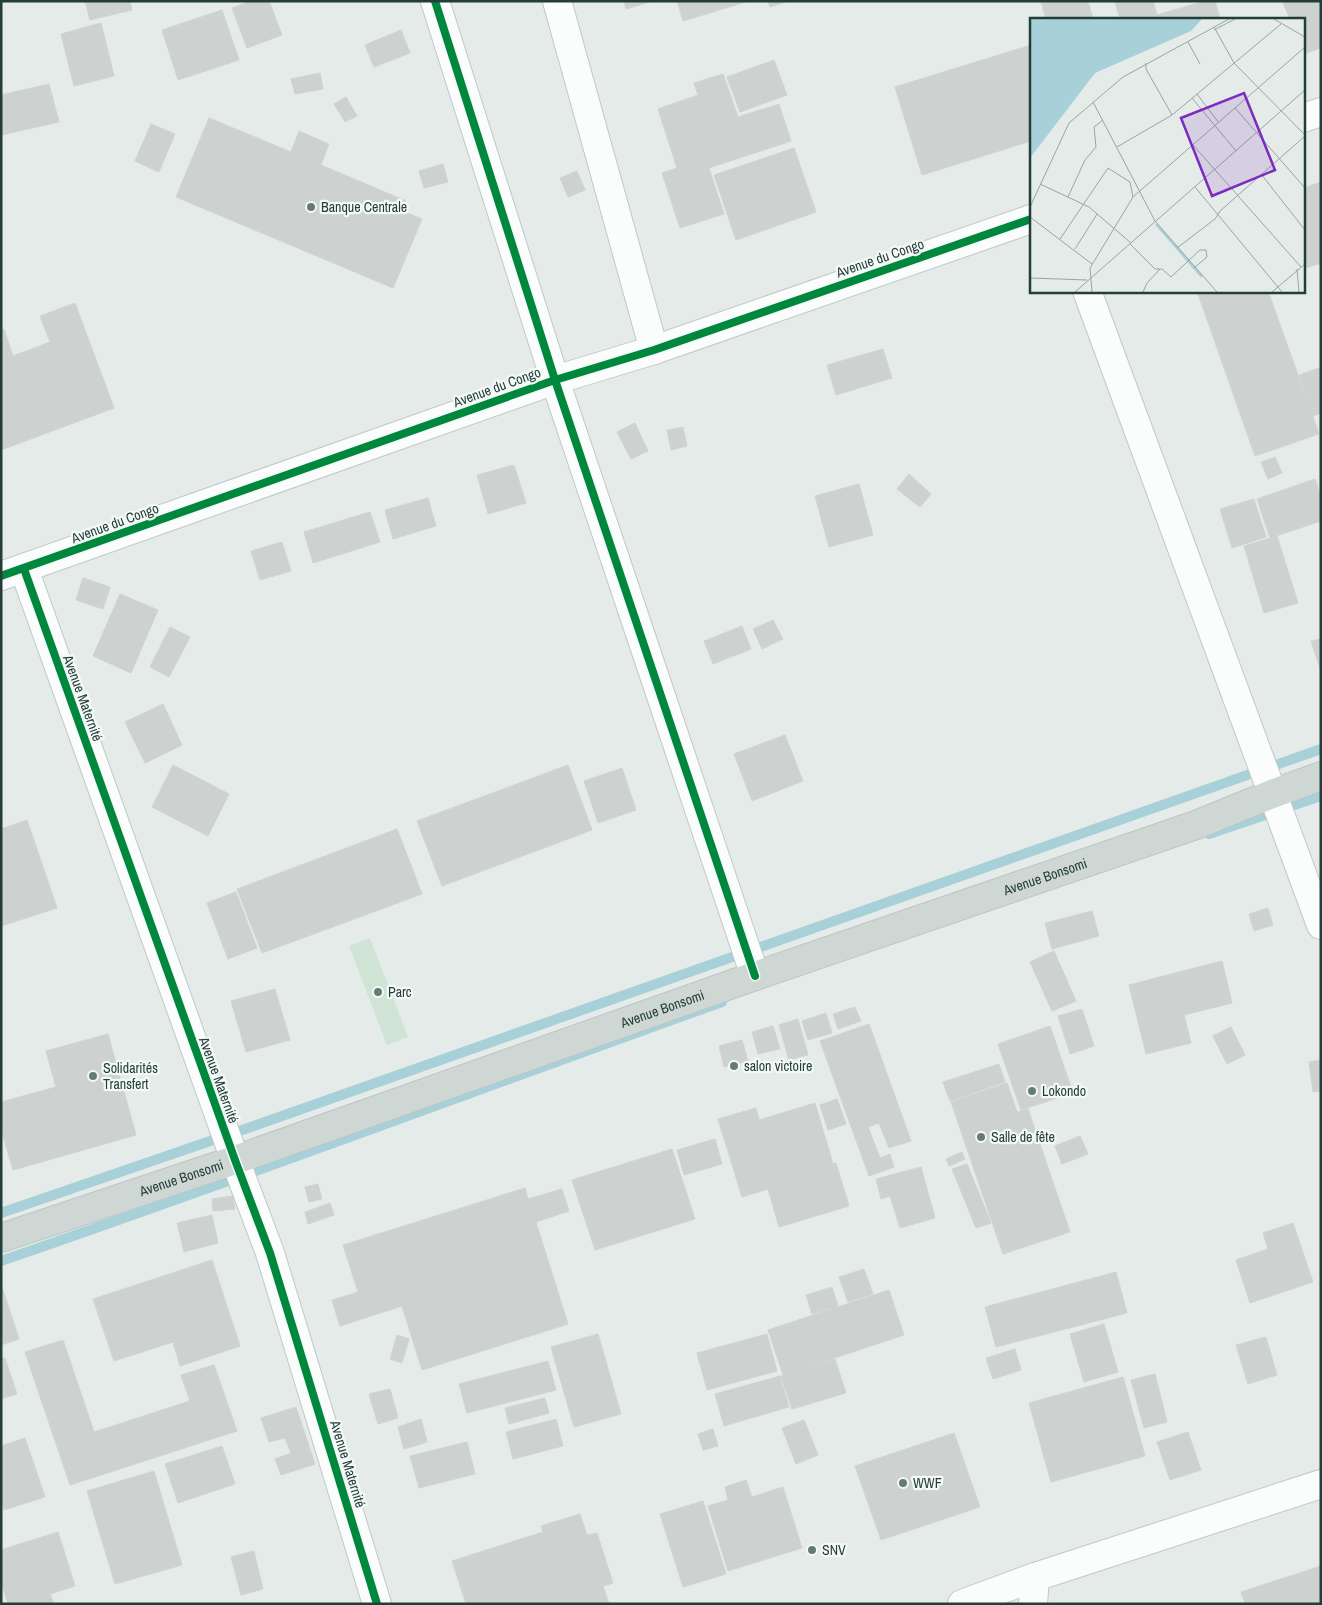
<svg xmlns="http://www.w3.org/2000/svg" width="1322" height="1605" font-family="'Archivo Narrow',sans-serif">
  <rect width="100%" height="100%" fill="#e5ebe8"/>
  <path fill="#cfe4d5" d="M 370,938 L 408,1037 L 387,1045 L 349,946 Z"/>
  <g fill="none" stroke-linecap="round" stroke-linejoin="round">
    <g stroke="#a7d0d8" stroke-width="10">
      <path d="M 1209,834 L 1321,796"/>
      <path d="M 1,1213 L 248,1128 L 1321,749"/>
      <path d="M 1,1261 C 243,1178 482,1088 722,1002"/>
    </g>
  </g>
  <g fill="#cdd2d0" stroke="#ced4d1">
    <path d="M 85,1 L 130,1 L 132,10 L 90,20 Z"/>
    <path d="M 251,1 L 269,1 L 282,35 L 247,48 L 232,8 Z"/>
    <path d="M 624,1 L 650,1 L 650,2 L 626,9 Z"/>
    <path d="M 677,1 L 749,1 L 683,21 Z"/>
    <path d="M 768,1 L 789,1 L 770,7 Z"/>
    <path d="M 1041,1 L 1088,1 L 1093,19 L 1046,19 Z"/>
    <path d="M 1115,1 L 1153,1 L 1157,15 L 1205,1 L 1215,1 L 1220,19 L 1120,19 Z"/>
    <path d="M 1286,1 L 1321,1 L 1321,48 L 1304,54 L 1303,19 L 1290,19 L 1283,3 Z"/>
    <path d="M 222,10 L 239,60 L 178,80 L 162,30 Z"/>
    <path d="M 101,23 L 114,76 L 74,86 L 61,34 Z"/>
    <path d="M 401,30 L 410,53 L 374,67 L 365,45 Z"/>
    <path d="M 1031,45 L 1031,141 L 922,175 L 895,87 Z"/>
    <path d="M 774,60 L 787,95 L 740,112 L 727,77 Z"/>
    <path d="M 320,73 L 323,89 L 295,94 L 291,79 Z"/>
    <path d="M 723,74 L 738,117 L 779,104 L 791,141 L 709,168 L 724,214 L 680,228 L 662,173 L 677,168 L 658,109 L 698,95 L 694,83 Z"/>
    <path d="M 49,84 L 59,122 L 1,135 L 1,95 Z"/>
    <path d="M 346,97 L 357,116 L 345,122 L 334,104 Z"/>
    <path d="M 209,118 L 291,152 L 299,131 L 329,144 L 321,165 L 406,201 L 402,211 L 422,219 L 393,288 L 176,197 Z"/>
    <path d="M 151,124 L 175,134 L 159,172 L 135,161 Z"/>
    <path d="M 794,148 L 816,212 L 736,240 L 714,175 Z"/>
    <path d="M 443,164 L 448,182 L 424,188 L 419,171 Z"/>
    <path d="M 577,171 L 585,190 L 568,197 L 560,178 Z"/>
    <path d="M 1321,182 L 1321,263 L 1303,269 L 1303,188 Z"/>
    <path d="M 1197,291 L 1268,291 L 1319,434 L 1255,456 Z"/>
    <path d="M 75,303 L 114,408 L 1,450 L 1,330 L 4,329 L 13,356 L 50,342 L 40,316 Z"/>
    <path d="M 883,349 L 892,378 L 836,395 L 827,365 Z"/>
    <path d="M 1319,368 L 1321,373 L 1321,413 L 1313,416 L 1299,375 Z"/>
    <path d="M 635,423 L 648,451 L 631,459 L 617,432 Z"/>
    <path d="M 683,427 L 687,446 L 671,450 L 667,430 Z"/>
    <path d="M 1275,457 L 1282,473 L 1268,479 L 1261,462 Z"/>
    <path d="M 514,465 L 526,503 L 488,514 L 477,475 Z"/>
    <path d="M 909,474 L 931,494 L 920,507 L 897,489 Z"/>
    <path d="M 1315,479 L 1321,496 L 1321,521 L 1270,538 L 1257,499 Z"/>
    <path d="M 859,484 L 873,535 L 829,547 L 815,496 Z"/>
    <path d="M 428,498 L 436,526 L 393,539 L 385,510 Z"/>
    <path d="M 1254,499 L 1266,537 L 1232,548 L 1220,509 Z"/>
    <path d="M 370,512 L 380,542 L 313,563 L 304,532 Z"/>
    <path d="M 1277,536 L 1298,603 L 1264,613 L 1244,546 Z"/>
    <path d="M 282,542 L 291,571 L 260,580 L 251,551 Z"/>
    <path d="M 83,578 L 110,587 L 103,609 L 76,600 Z"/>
    <path d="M 120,594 L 158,610 L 131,673 L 93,656 Z"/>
    <path d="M 773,620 L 783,639 L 762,649 L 753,629 Z"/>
    <path d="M 742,626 L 751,649 L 713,664 L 704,641 Z"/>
    <path d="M 170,627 L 190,637 L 169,677 L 150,667 Z"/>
    <path d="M 1321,639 L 1321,671 L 1311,641 Z"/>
    <path d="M 163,704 L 182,745 L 145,763 L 125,722 Z"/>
    <path d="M 785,735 L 803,781 L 752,801 L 734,754 Z"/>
    <path d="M 173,765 L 229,794 L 208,836 L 152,807 Z"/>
    <path d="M 568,765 L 592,830 L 442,886 L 417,821 Z"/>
    <path d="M 622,768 L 636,810 L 598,823 L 584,781 Z"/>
    <path d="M 27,820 L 57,908 L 1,926 L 1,829 Z"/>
    <path d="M 397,829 L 422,894 L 262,953 L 237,889 Z"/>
    <path d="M 236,892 L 257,948 L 228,959 L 207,903 Z"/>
    <path d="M 1268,908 L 1273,925 L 1254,931 L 1249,914 Z"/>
    <path d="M 1092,911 L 1099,936 L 1052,949 L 1045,923 Z"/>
    <path d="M 1054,951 L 1076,1001 L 1052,1011 L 1030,962 Z"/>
    <path d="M 1222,961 L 1232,1003 L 1184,1015 L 1191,1043 L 1146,1054 L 1129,985 Z"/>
    <path d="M 275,989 L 290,1040 L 246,1052 L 231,1001 Z"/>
    <path d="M 855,1007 L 861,1021 L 838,1029 L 833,1014 Z"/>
    <path d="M 1082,1009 L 1094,1046 L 1070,1054 L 1058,1016 Z"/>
    <path d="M 826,1013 L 832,1033 L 808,1040 L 802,1021 Z"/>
    <path d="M 798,1019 L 808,1055 L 789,1060 L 779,1025 Z"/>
    <path d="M 869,1024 L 911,1141 L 889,1148 L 879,1123 L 868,1127 L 880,1158 L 890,1154 L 894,1167 L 869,1176 L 820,1041 Z"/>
    <path d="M 773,1026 L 780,1049 L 758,1054 L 752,1032 Z"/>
    <path d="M 1050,1026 L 1073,1093 L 1021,1110 L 998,1044 Z"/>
    <path d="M 1231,1027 L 1245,1055 L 1227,1064 L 1213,1036 Z"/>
    <path d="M 108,1034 L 136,1135 L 13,1170 L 1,1129 L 1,1102 L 56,1087 L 46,1051 Z"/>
    <path d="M 742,1040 L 748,1061 L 724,1067 L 719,1046 Z"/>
    <path d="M 1321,1060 L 1321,1091 L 1313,1092 L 1309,1062 Z"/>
    <path d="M 999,1064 L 1005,1082 L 950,1101 L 943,1082 Z"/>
    <path d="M 1007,1083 L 1017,1112 L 1028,1109 L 1070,1232 L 1003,1254 L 951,1102 Z"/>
    <path d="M 837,1099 L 846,1124 L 828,1130 L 820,1105 Z"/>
    <path d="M 815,1103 L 833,1164 L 836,1163 L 849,1206 L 779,1227 L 768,1189 L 742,1197 L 718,1119 L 756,1108 L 759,1120 Z"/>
    <path d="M 1080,1136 L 1088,1154 L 1062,1164 L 1055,1146 Z"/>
    <path d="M 715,1139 L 722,1164 L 684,1175 L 677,1150 Z"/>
    <path d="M 672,1149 L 695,1219 L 595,1250 L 572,1180 Z"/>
    <path d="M 962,1152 L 965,1159 L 949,1166 L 946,1159 Z"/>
    <path d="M 967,1164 L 991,1223 L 976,1228 L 952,1169 Z"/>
    <path d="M 921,1167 L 935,1218 L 900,1228 L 890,1196 L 881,1199 L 876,1179 Z"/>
    <path d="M 318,1184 L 322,1199 L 309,1202 L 305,1187 Z"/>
    <path d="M 525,1188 L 528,1199 L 562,1189 L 569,1211 L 536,1222 L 568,1324 L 422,1370 L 402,1306 L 340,1326 L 332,1300 L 358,1292 L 343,1245 Z"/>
    <path d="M 233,1196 L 235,1209 L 213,1211 L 212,1199 Z"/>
    <path d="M 330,1203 L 334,1215 L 308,1224 L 305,1212 Z"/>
    <path d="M 212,1215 L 218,1243 L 184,1252 L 177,1223 Z"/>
    <path d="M 1293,1223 L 1313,1282 L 1250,1303 L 1236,1260 L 1268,1249 L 1263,1233 Z"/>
    <path d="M 212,1260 L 240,1346 L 180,1366 L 173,1342 L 114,1361 L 93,1299 Z"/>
    <path d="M 864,1269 L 873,1294 L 848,1302 L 839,1277 Z"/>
    <path d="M 1116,1272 L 1127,1313 L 996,1347 L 985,1307 Z"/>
    <path d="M 832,1287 L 838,1306 L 812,1314 L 806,1295 Z"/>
    <path d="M 1,1290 L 3,1290 L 19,1339 L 1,1345 Z"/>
    <path d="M 889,1290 L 904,1335 L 783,1375 L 768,1330 Z"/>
    <path d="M 1104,1324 L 1118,1372 L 1084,1382 L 1070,1334 Z"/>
    <path d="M 598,1334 L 621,1414 L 574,1427 L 551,1347 Z"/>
    <path d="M 767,1334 L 777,1371 L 707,1390 L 697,1353 Z"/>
    <path d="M 397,1335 L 409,1339 L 402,1363 L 390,1359 Z"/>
    <path d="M 1266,1337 L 1277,1375 L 1248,1384 L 1236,1345 Z"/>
    <path d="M 63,1340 L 94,1432 L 190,1401 L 181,1375 L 214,1365 L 237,1431 L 70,1485 L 25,1352 Z"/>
    <path d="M 1015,1349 L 1021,1370 L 993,1379 L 986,1358 Z"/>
    <path d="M 5,1358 L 17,1394 L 1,1399 L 1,1359 Z"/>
    <path d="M 835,1359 L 846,1393 L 792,1409 L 781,1376 Z"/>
    <path d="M 548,1361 L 556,1390 L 467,1413 L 459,1384 Z"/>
    <path d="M 1155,1374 L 1167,1422 L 1144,1428 L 1131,1380 Z"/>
    <path d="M 780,1376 L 789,1407 L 724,1426 L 715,1394 Z"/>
    <path d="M 1123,1377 L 1145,1456 L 1051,1482 L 1029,1403 Z"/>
    <path d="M 390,1389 L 398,1418 L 378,1424 L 369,1394 Z"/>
    <path d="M 545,1398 L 549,1413 L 509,1424 L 505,1408 Z"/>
    <path d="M 296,1407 L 315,1464 L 281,1475 L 275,1459 L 291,1453 L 285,1438 L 269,1442 L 261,1418 Z"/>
    <path d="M 421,1419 L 427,1442 L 404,1449 L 398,1427 Z"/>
    <path d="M 556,1419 L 563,1446 L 513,1459 L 506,1432 Z"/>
    <path d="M 804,1420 L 818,1455 L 796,1464 L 782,1428 Z"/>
    <path d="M 713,1429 L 718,1446 L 703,1450 L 698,1434 Z"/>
    <path d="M 1188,1432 L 1201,1470 L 1170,1480 L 1157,1442 Z"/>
    <path d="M 954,1433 L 980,1507 L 881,1540 L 855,1466 Z"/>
    <path d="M 25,1438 L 45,1497 L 4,1510 L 1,1501 L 1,1446 Z"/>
    <path d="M 467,1442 L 475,1474 L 419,1488 L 410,1456 Z"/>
    <path d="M 222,1446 L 235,1484 L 178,1503 L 165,1464 Z"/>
    <path d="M 154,1471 L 182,1565 L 115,1584 L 87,1491 Z"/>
    <path d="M 746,1480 L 752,1497 L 783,1487 L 802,1548 L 728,1571 L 708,1506 L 728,1500 L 725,1487 Z"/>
    <path d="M 703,1501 L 726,1574 L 683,1587 L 660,1514 Z"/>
    <path d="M 580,1514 L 587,1535 L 597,1533 L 613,1583 L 603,1586 L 609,1604 L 466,1604 L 452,1561 L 543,1532 L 541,1526 Z"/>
    <path d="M 58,1532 L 75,1586 L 50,1594 L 54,1604 L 8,1604 L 1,1582 L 1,1550 Z"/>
    <path d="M 254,1551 L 263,1589 L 241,1595 L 231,1557 Z"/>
    <path d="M 1321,1566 L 1321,1604 L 1245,1604 L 1241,1592 Z"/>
  </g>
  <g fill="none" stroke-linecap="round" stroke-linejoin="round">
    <defs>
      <g id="minor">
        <path d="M 435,1 L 555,380 L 755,976"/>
        <path d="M 557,1 L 654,350"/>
        <path d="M 1087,291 L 1321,925"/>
        <path d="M 24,569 L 235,1160 L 270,1253 L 377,1604"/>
        <path d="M 962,1604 L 1035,1577 L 1321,1484"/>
        <path d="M 1033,1604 L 1035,1577"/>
      </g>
      <g id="tertiary">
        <path d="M 1303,118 L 1321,112"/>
        <path d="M 1,576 L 555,380 L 654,350 L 1031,219"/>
      </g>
      <g id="primary">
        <path id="s1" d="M 1,1238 L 235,1160 L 755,976 L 1196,825 L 1272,794 L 1321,776"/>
      </g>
    </defs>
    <use href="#minor" stroke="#c2c8c5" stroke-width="30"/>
    <use href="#tertiary" stroke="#c2c8c5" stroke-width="30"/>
    <use href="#primary" stroke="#bdc6c4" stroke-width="30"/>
    <use href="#minor" stroke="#fbfcfc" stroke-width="28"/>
    <use href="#tertiary" stroke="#fbfcfc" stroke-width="28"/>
    <use href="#primary" stroke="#ced7d4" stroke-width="28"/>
    <defs>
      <g id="cycleway">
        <path d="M 435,1 L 555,380 L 755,976"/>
        <path d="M 24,569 L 235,1160 L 270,1253 L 377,1604"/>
        <path d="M 1,576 L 555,380 L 654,350 L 1031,219"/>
      </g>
    </defs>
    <use href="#cycleway" stroke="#f4f9f7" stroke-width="11"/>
    <use href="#cycleway" stroke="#00873e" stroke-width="8"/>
  </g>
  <g fill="#677b76" stroke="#f4f9f7" stroke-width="2">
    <circle cx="311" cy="207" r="5"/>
    <circle cx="378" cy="992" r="5"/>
    <circle cx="734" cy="1066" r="5"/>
    <circle cx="93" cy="1076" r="5"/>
    <circle cx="1032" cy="1091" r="5"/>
    <circle cx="981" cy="1137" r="5"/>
    <circle cx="903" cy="1483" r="5"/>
    <circle cx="812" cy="1550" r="5"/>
  </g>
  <g text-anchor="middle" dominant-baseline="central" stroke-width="4.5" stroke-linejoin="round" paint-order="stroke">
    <g font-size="14" fill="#233e38" stroke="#f4f9f7" text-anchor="start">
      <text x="321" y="207">Banque Centrale</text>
      <text x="388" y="992">Parc</text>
      <text x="744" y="1066">salon victoire</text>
      <text x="103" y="1068">Solidarités<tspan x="103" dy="16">Transfert</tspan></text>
      <text x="1042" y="1091">Lokondo</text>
      <text x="991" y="1137">Salle de fête</text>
      <text x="913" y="1483">WWF</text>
      <text x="822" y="1550">SNV</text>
    </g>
    <g font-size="14" fill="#233e38" stroke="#f4f9f7">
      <text transform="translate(880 258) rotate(-19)">Avenue du Congo</text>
      <text transform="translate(497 387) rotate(-20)">Avenue du Congo</text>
      <text transform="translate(115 523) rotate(-20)">Avenue du Congo</text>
      <text transform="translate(83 698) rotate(70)">Avenue Maternité</text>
      <text stroke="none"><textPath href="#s1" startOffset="1105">Avenue Bonsomi</textPath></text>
      <text stroke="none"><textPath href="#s1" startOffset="700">Avenue Bonsomi</textPath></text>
      <text transform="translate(219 1080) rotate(70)">Avenue Maternité</text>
      <text stroke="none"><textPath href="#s1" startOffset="190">Avenue Bonsomi</textPath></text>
      <text transform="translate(348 1464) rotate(73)">Avenue Maternité</text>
    </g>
  </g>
  <g transform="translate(1030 18)">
    <rect width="275" height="275" fill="#e5ebe8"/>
    <path d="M 0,1 L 172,1 L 161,13 L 65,55 L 0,140 Z" fill="#a7d0d8"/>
    <path fill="none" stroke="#a7d0d8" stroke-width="2.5" d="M 126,206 L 172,259"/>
    <path fill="none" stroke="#97a6a2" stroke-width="1" d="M 244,1 L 275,19M 184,9 L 204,45 L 275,117M 184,12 L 205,1M 158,24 L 170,46M 116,45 L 116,51 L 142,97M 167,76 L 189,105M 162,80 L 206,133M 63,84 L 125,203 L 187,274M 205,90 L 275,170M 163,127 L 271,249M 87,129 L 142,97 L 251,6M 231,156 L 275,212M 10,166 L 59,189 L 101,225M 165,169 L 252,274M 38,179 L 55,142 L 66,129 L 64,109 L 73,102M 0,189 L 39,105 L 93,59 L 199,1M 0,199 L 62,246M 30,221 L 78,150 L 100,164 L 103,179M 100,226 L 125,251 L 132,251 L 141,259 L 170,232 L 176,232 L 177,239 L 164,250M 147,230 L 185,201 L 190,193 L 275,118M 45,231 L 67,196M 267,251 L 269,274M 0,260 L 57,262M 45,274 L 275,72M 62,274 L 60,250 L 103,179 L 275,29M 113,274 L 117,265 L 130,251M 242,274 L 275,246"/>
    <path fill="#7b2cbf" fill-opacity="0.15" stroke="#7b2cbf" stroke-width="2.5" d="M 214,75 L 245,152 L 182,178 L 151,100 Z"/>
    <rect width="275" height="275" fill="none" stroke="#233e38" stroke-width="2.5"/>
  </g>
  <rect width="1322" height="1605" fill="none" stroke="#233e38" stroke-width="5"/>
</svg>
